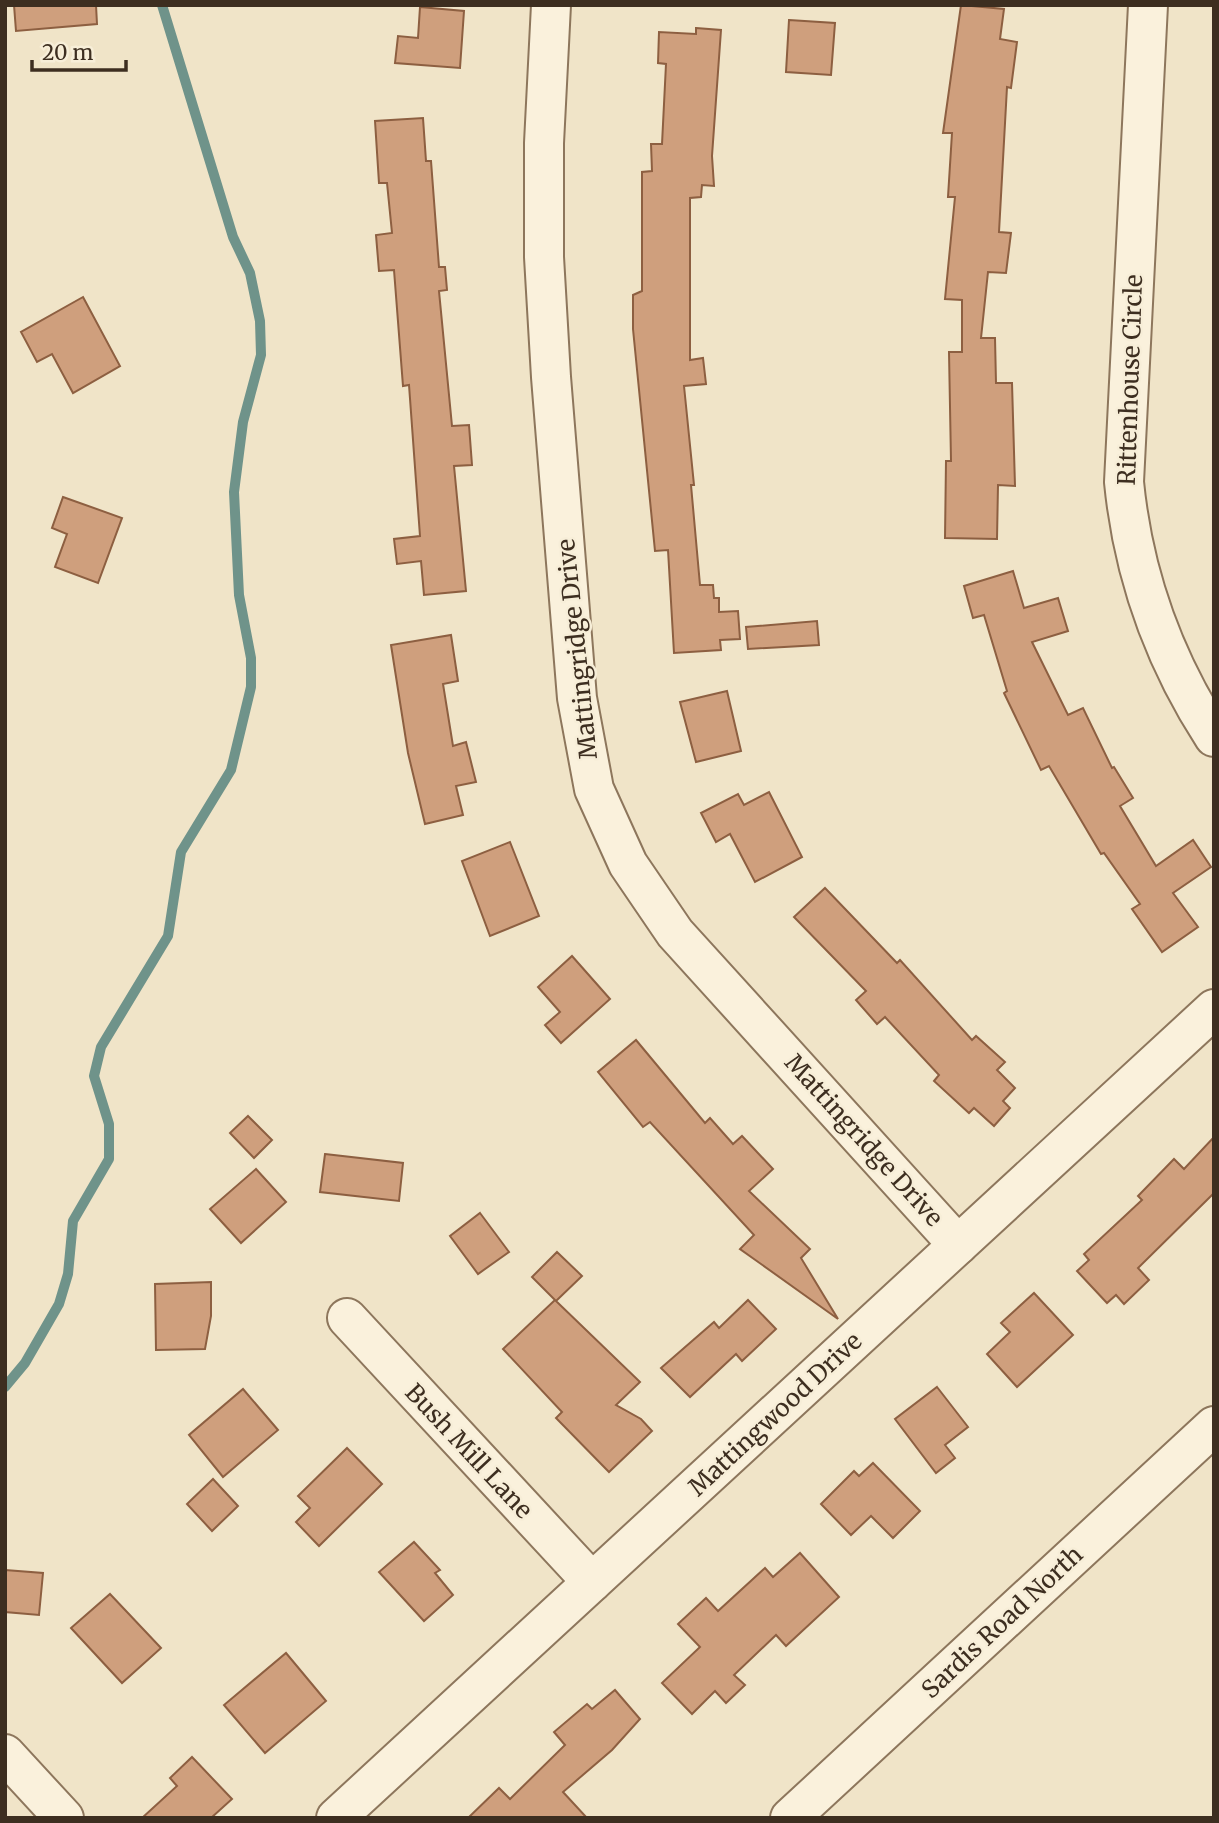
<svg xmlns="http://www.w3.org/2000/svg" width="1219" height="1823" font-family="Merriweather,serif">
  <rect width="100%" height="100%" fill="#f0e4c8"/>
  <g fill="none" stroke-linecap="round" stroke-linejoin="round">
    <path stroke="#6f938a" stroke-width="10" d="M 5,1387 L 25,1363 L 59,1304 L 68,1274 L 73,1221 L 109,1159 L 109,1124 L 94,1076 L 101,1047 L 168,936 L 181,852 L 231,770 L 251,687 L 251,658 L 239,595 L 234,492 L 243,422 L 261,355 L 260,321 L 250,273 L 233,237 L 162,5"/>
  </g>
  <g fill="#cf9f7d" stroke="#8d5f41" stroke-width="2">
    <path d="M 14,5 L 96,5 L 97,24 L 16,31 Z"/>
    <path d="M 961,5 L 1004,9 L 1000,39 L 1017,42 L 1011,88 L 1007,87 L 999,232 L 1011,233 L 1006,273 L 988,272 L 981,338 L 995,338 L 996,383 L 1012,383 L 1015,486 L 998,485 L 997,539 L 945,538 L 946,461 L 951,461 L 949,352 L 962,352 L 962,300 L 945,299 L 955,197 L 948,197 L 952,133 L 943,133 Z"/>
    <path d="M 420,7 L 464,11 L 460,68 L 395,63 L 398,36 L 418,38 Z"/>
    <path d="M 789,20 L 835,23 L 831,75 L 786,72 Z"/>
    <path d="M 696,28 L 721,30 L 712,156 L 714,186 L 702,185 L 701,197 L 690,198 L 690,360 L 703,358 L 706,384 L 684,386 L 694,485 L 691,485 L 700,585 L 713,585 L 714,598 L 719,598 L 719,612 L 738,611 L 740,639 L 720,640 L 721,650 L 674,653 L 668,550 L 655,551 L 633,329 L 633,295 L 642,291 L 642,172 L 652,171 L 651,144 L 662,144 L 666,64 L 658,63 L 659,32 L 696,34 Z"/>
    <path d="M 423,118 L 426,161 L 431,161 L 439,267 L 445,267 L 447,290 L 439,291 L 452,426 L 469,425 L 472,465 L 454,466 L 466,591 L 424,595 L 421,561 L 397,564 L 394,539 L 420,536 L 409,385 L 403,386 L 394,270 L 379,271 L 376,235 L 392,233 L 387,183 L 379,183 L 375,121 Z"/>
    <path d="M 83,297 L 120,366 L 73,393 L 52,354 L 37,362 L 21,332 Z"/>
    <path d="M 63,497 L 122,518 L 98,583 L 55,567 L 67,534 L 52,528 Z"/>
    <path d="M 1013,571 L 1024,608 L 1058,598 L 1068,631 L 1032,642 L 1068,715 L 1083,708 L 1112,768 L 1114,767 L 1133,798 L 1120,806 L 1156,866 L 1193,840 L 1211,867 L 1173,893 L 1198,927 L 1162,952 L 1132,909 L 1140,904 L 1104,853 L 1101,854 L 1049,766 L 1041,770 L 1004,693 L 1007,691 L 984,615 L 973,618 L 964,586 Z"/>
    <path d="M 817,621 L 819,645 L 748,649 L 746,627 Z"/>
    <path d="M 451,635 L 458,681 L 443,684 L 453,746 L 466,742 L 476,782 L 456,786 L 463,815 L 425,824 L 408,753 L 391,645 Z"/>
    <path d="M 727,691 L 741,751 L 696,762 L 680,702 Z"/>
    <path d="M 769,792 L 802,857 L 755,882 L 730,834 L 716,842 L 701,813 L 738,794 L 744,805 Z"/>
    <path d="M 510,842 L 539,916 L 490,936 L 462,861 Z"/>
    <path d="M 825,888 L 897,963 L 900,960 L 972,1040 L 976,1036 L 1005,1062 L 997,1070 L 1015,1088 L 1003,1101 L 1010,1108 L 994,1126 L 974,1108 L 969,1113 L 934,1081 L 939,1075 L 885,1017 L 877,1024 L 856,1000 L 866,991 L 794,917 Z"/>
    <path d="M 572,956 L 610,999 L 561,1043 L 545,1025 L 560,1012 L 538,987 Z"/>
    <path d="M 636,1040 L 705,1123 L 710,1118 L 733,1144 L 742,1136 L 773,1169 L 749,1191 L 810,1249 L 801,1258 L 838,1319 L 740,1249 L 754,1235 L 650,1122 L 643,1127 L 598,1072 Z"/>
    <path d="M 248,1116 L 272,1140 L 254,1158 L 230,1133 Z"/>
    <path d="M 1214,1137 L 1214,1193 L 1138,1268 L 1149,1280 L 1124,1304 L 1116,1295 L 1107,1303 L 1077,1271 L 1089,1260 L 1084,1254 L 1142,1200 L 1138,1196 L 1174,1159 L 1184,1169 Z"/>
    <path d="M 325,1154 L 403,1163 L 399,1201 L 320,1192 Z"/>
    <path d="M 256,1169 L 286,1202 L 241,1243 L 210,1209 Z"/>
    <path d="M 480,1213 L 509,1252 L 478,1274 L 450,1236 Z"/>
    <path d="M 557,1252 L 582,1276 L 556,1301 L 640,1382 L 616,1405 L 641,1419 L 652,1431 L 609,1472 L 556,1418 L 562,1412 L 503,1349 L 555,1300 L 532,1277 Z"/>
    <path d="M 211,1282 L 211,1316 L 205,1349 L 156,1350 L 155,1284 Z"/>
    <path d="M 1034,1293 L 1073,1335 L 1017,1387 L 987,1354 L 1010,1332 L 1001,1323 Z"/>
    <path d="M 748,1300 L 776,1329 L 742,1361 L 736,1354 L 690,1397 L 661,1368 L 714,1322 L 719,1328 Z"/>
    <path d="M 937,1387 L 968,1427 L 945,1445 L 955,1458 L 936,1473 L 895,1419 Z"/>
    <path d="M 243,1389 L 278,1430 L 223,1477 L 189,1435 Z"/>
    <path d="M 347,1448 L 382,1484 L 319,1546 L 296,1522 L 310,1508 L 298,1496 Z"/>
    <path d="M 873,1463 L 920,1511 L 893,1538 L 871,1516 L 851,1535 L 821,1504 L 854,1471 L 859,1476 Z"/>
    <path d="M 213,1479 L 238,1506 L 212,1531 L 187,1504 Z"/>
    <path d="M 414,1542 L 440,1570 L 435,1573 L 453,1595 L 424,1621 L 379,1572 Z"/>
    <path d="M 800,1553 L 839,1597 L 786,1646 L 776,1635 L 734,1675 L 745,1685 L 726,1703 L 715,1691 L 692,1714 L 662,1683 L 700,1647 L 678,1624 L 706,1598 L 718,1611 L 765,1568 L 773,1577 Z"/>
    <path d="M 5,1570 L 43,1573 L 39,1615 L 5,1612 Z"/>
    <path d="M 110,1594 L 161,1648 L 122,1683 L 71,1628 Z"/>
    <path d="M 286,1653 L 326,1701 L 265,1753 L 224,1705 Z"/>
    <path d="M 615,1690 L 640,1719 L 612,1750 L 563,1792 L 587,1818 L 468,1818 L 499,1788 L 510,1799 L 565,1745 L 554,1732 L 587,1704 L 592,1709 Z"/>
    <path d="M 192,1757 L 232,1799 L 211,1818 L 142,1818 L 177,1786 L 170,1778 Z"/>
  </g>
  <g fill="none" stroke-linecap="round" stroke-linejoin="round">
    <defs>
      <g id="minor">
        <path d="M 551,5 L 544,143 L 544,257 L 551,377 L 577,698 L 594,789 L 628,864 L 675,933 L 958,1245"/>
        <path d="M 1148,5 L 1124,482 C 1133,573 1164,660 1214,737"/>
        <path d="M 347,1318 L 592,1582"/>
        <path d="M 5,1754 L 64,1818"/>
        <path d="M 336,1818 L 1214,1009"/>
        <path d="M 790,1818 L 1214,1426"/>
      </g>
    </defs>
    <use href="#minor" stroke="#8d765c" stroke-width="42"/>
    <use href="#minor" stroke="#faf1dc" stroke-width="38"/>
  </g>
  <g text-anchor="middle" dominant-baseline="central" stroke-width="5" stroke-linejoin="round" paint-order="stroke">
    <g font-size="24" fill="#3d2e20" stroke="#f7eed8">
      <text transform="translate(1130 380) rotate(-88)">Rittenhouse Circle</text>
      <text transform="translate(577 649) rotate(-96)">Mattingridge Drive</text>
      <text transform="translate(864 1140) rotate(48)">Mattingridge Drive</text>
      <text transform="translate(775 1414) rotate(-43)">Mattingwood Drive</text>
      <text transform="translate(469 1451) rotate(47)">Bush Mill Lane</text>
      <text transform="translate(1002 1622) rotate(-43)">Sardis Road North</text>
    </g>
  </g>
  <rect width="1219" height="1823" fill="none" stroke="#3d2e20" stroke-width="14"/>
  <path d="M32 60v10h94v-10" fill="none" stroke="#3d2e20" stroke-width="3.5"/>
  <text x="42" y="60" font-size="21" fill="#3d2e20" stroke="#f7eed8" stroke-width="5" paint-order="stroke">20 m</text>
</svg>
